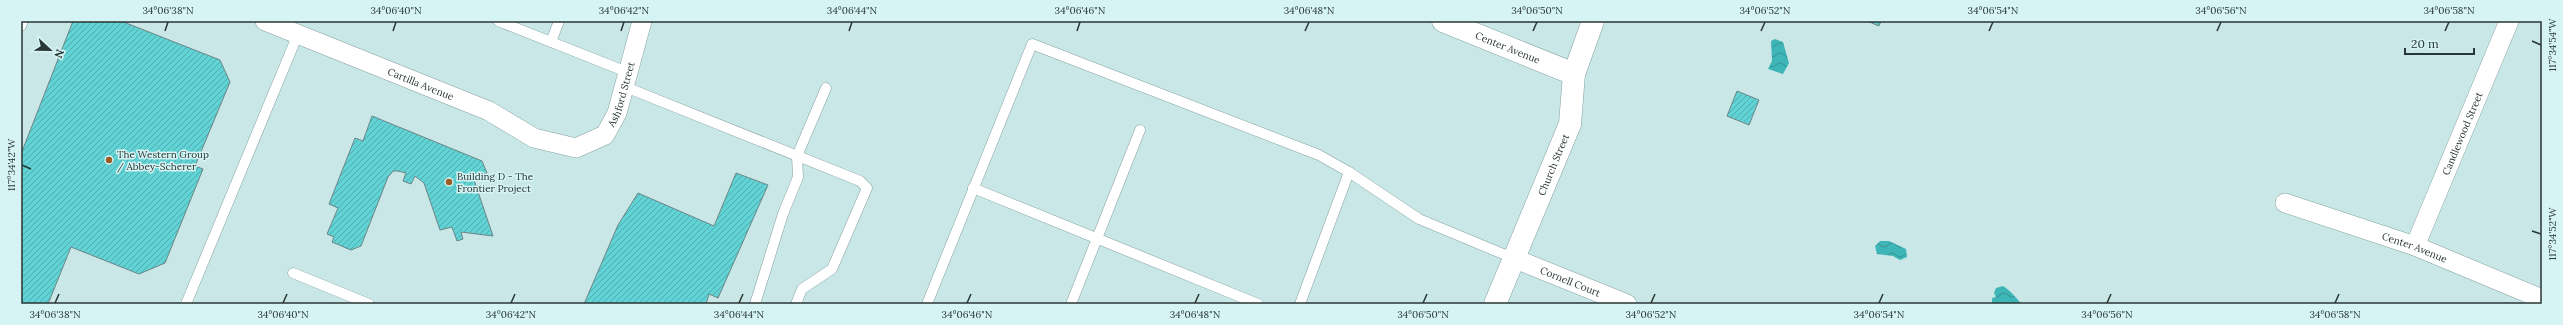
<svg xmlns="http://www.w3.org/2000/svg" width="2563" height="325" font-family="Lora,serif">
  <defs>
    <pattern id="water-waves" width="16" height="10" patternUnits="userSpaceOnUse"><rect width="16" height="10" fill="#3eb5b7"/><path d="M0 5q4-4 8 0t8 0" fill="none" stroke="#349496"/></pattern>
    <pattern id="building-hatch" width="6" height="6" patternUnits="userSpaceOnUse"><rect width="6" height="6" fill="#61d3d5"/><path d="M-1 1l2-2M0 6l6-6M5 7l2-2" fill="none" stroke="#50acae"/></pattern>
  </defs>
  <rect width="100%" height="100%" fill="#c9e7e7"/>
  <g fill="url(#water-waves)">
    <path d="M 1775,39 L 1783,42 L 1789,63 L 1783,74 L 1768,69 L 1772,61 L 1771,41 Z"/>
    <path d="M 1880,241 L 1889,241 L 1906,249 L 1907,257 L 1900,260 L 1893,256 L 1877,254 L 1875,246 Z"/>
    <path d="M 2003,286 C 2010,290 2016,298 2022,304 L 1992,304 L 1992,298 L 1996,297 L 1994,293 L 1996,288 Z"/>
  </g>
  <g fill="url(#building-hatch)" stroke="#6a8585">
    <path d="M 73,21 L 121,21 L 220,60 L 230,82 L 195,166 L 203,169 L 165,263 L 139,274 L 71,247 L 48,304 L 21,304 L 21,154 Z"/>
    <path d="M 1867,21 L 1881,21 L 1879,26 Z"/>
    <path d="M 1737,91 L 1759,100 L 1749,125 L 1727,116 Z"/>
    <path d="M 372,116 L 482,161 L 487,173 L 473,177 L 493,236 L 461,232 L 463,239 L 457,241 L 452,227 L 440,230 L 424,183 L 415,176 L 411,184 L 403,181 L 406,173 L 398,171 L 393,171 L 388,177 L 361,246 L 351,250 L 332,242 L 334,237 L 327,234 L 338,208 L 329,204 L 355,138 L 363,141 Z"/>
    <path d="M 736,173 L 768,185 L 718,298 L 709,294 L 706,304 L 584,304 L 618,225 L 638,193 L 714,226 Z"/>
  </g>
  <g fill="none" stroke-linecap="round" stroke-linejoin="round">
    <defs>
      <g id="lane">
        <path d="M 498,21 L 627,72"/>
        <path d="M 21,26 L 23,21"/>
        <path d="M 551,42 L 559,21"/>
        <path d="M 623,86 L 860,181 L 867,188 L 832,269 L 802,289 L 796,304"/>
        <path d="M 973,188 L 1258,304"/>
        <path d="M 293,273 L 369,304"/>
        <path d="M 186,304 L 298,34"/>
        <path d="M 755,304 L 783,214 L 798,177 L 797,156 L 826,88"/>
        <path d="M 927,304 L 1032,44 L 1319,155 L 1349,172 L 1419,219 L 1513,258"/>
        <path d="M 1071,304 L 1140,130"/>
        <path d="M 1300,304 L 1349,172"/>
      </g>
      <g id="street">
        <path id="s1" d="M 265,21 L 489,111 L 534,138 L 576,148 L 605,135 L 617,113 L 642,21"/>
        <path id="s2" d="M 2285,203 L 2415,246 L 2542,299"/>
        <path id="s3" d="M 2415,246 L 2509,21"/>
        <path id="s4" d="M 1513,258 L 1627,304"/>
      </g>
      <g id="secondary">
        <path id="s5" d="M 1443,21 L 1574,74"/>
        <path id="s6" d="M 1495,304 L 1570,124 L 1574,74 L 1593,21"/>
      </g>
    </defs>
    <use href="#lane" stroke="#85a1a1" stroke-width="11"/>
    <use href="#street" stroke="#85a1a1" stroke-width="20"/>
    <use href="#secondary" stroke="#85a1a1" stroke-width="23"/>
    <use href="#lane" stroke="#fff" stroke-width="10"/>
    <use href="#street" stroke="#fff" stroke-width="19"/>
    <use href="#secondary" stroke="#fff" stroke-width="22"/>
  </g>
  <path fill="none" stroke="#2a3535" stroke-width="1.5" d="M 165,31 L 168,22M 393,31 L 396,22M 621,31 L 624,22M 849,31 L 852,22M 1077,31 L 1080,22M 1305,31 L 1309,22M 1533,31 L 1537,22M 1761,31 L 1765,22M 1989,31 L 1993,22M 2217,31 L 2221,22M 2445,31 L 2449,22M 2532,41 L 2541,45M 22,165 L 31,169M 2532,231 L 2541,234M 55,303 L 59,294M 283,303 L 287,294M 511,303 L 515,294M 739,303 L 743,294M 967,303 L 971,294M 1195,303 L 1199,294M 1423,303 L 1427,294M 1651,303 L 1655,294M 1879,303 L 1883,294M 2107,303 L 2111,294M 2335,303 L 2339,294"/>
  <g fill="#9b5c24" stroke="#d6f4f4" stroke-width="1.5">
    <circle cx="109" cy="160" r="4"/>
    <circle cx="449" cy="182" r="4"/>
  </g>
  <g text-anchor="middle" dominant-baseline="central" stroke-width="3" stroke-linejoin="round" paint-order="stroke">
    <g font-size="10" fill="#2a3535" stroke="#d6f4f4">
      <text stroke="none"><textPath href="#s5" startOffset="70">Center Avenue</textPath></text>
      <text stroke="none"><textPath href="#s1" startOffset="168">Cartilla Avenue</textPath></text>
      <text stroke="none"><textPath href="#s1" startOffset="413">Ashford Street</textPath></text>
      <text stroke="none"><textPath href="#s3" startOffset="122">Candlewood Street</textPath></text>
      <text stroke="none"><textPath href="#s6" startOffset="151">Church Street</textPath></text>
      <text stroke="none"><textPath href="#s2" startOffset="137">Center Avenue</textPath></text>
      <text stroke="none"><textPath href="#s4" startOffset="62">Cornell Court</textPath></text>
    </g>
    <g font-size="10" fill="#2a3535" stroke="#d6f4f4" text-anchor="start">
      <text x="117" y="154">The Western Group<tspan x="117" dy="12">/ Abbey-Scherer</tspan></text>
      <text x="457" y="176">Building D - The<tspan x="457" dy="12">Frontier Project</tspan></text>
    </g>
  </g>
  <rect width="2563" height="325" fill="none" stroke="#d6f4f4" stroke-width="44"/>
  <g transform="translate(50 50) rotate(112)" stroke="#d6f4f4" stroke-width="3" paint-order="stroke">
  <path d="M0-3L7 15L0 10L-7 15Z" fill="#2a3535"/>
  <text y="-6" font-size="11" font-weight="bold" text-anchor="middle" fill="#2a3535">N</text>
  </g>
  <path d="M2405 48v6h69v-6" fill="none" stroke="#2a3535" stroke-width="2"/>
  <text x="2411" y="48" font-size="12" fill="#2a3535" stroke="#d6f4f4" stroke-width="3" paint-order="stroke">20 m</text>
  <rect x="22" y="22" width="2519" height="281" fill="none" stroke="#2a3535" stroke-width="1.5"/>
  <g font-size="10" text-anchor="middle" fill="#2a3535">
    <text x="168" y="14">34°06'38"N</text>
    <text x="396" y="14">34°06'40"N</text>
    <text x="624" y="14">34°06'42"N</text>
    <text x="852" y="14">34°06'44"N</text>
    <text x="1080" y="14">34°06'46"N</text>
    <text x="1309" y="14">34°06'48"N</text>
    <text x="1537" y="14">34°06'50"N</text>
    <text x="1765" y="14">34°06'52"N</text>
    <text x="1993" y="14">34°06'54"N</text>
    <text x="2221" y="14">34°06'56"N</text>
    <text x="2449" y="14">34°06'58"N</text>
    <text transform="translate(2552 45) rotate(-90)" y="4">117°34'54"W</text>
    <text transform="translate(11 165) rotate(-90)" y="4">117°34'42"W</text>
    <text transform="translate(2552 234) rotate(-90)" y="4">117°34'52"W</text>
    <text x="55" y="318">34°06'38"N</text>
    <text x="283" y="318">34°06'40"N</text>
    <text x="511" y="318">34°06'42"N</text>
    <text x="739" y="318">34°06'44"N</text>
    <text x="967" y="318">34°06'46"N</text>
    <text x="1195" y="318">34°06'48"N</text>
    <text x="1423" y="318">34°06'50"N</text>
    <text x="1651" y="318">34°06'52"N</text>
    <text x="1879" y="318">34°06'54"N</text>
    <text x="2107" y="318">34°06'56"N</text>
    <text x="2335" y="318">34°06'58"N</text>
  </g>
</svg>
